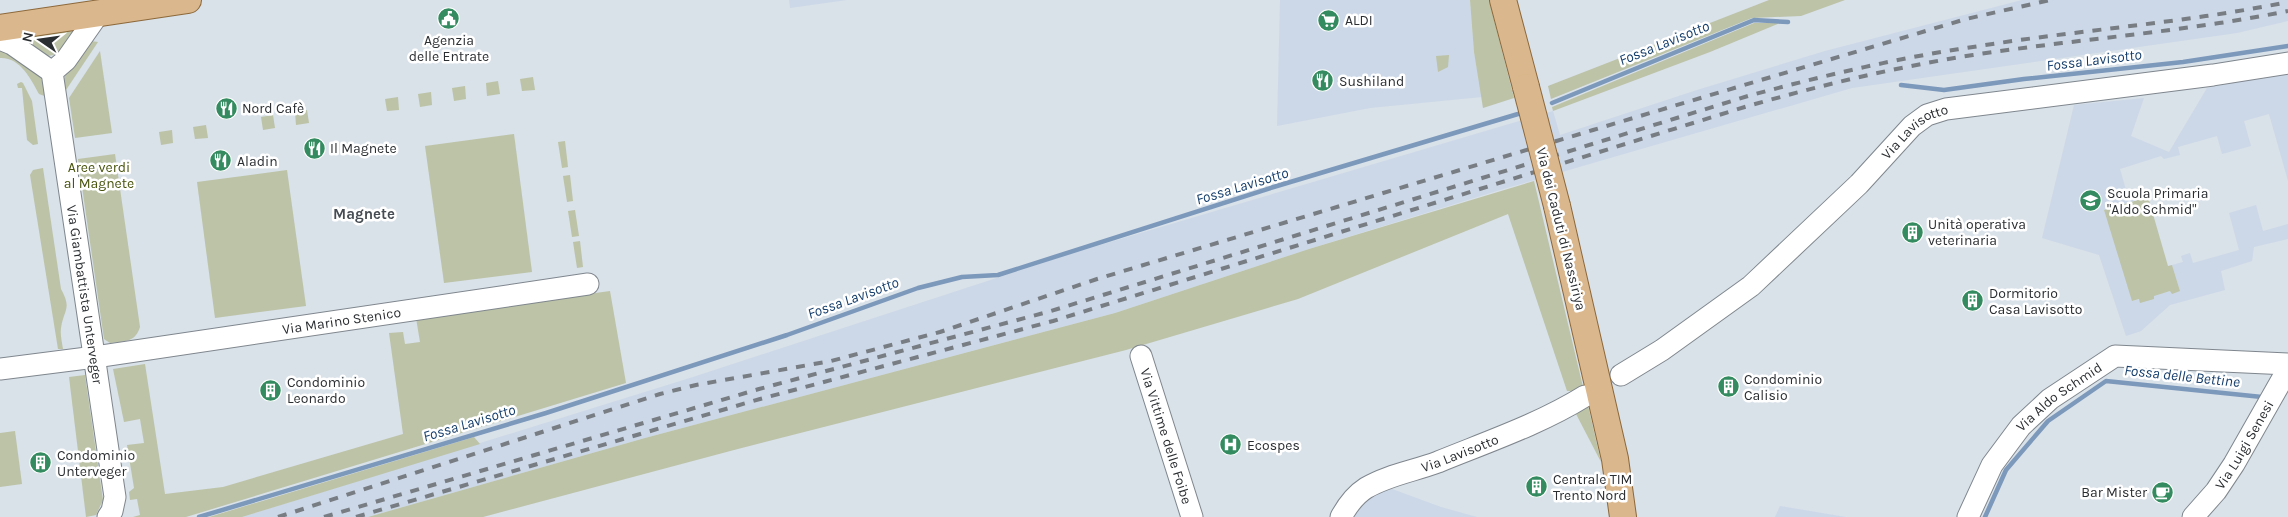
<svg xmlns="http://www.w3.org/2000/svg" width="2288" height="517" font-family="Karla,sans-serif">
  <rect width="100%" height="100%" fill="#d9e1e9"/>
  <g fill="#ccd8e7">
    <path d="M 789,0 L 847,0 L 790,8 Z"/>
    <path d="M 1280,0 L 1470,0 L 1474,52 L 1482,97 L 1370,108 L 1277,126 Z"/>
    <path d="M 2022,0 L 2288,0 L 2288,21 L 2237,33 L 1852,88 L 1500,190 L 1309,249 L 1115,313 L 645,438 L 368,517 L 242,517 L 693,377 L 1073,253 L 1553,111 L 1560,135 L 1697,90 L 1825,51 Z"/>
    <path d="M 2288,72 L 2288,181 L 2269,114 L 2244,121 L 2251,146 L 2222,154 L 2217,136 L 2178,147 L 2180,155 L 2164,159 L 2161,156 L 2120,169 L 2128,197 L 2146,191 L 2148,197 L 2104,210 L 2133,301 L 2170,291 L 2180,291 L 2172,265 L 2183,262 L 2181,256 L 2190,253 L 2193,263 L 2239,250 L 2229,213 L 2256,205 L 2263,231 L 2288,224 L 2288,239 L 2254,247 L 2252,261 L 2221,271 L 2225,290 L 2170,305 L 2141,331 L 2126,336 L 2099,255 L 2042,238 L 2074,105 L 2144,98 L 2131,136 L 2169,152 L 2207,88 Z"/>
    <path d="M 1384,486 L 1441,507 L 1477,517 L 1346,517 Z"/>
    <path d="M 1780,506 L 1846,517 L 1775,517 Z"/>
  </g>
  <g fill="#bcc3a7">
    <path d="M 1470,0 L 1489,0 L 1514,98 L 1483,108 L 1474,52 Z"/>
    <path d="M 1769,0 L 1845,0 L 1801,16 L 1752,18 L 1551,99 L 1548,86 Z"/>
    <path d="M 1754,23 L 1780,23 L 1710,52 L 1553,111 L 1552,107 Z"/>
    <path d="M 81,24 C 50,64 55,64 13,36 Z"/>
    <path d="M 91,41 L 98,42 L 64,93 C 59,72 79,56 91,41 Z"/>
    <path d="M 0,45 C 22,60 43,68 47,97 L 39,94 C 31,79 20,57 0,58 Z"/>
    <path d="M 100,51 L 112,133 L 75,138 L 69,98 Z"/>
    <path d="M 1449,55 L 1448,67 L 1438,72 L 1436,56 Z"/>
    <path d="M 533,77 L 535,90 L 522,91 L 520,79 Z"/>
    <path d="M 498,81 L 500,94 L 487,96 L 486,83 Z"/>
    <path d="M 21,82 L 23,83 L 32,101 L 38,144 L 33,145 L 27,140 L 22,88 L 18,88 L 17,84 Z"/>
    <path d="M 465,86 L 466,99 L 454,101 L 452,88 Z"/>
    <path d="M 431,92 L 432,105 L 420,107 L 418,94 Z"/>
    <path d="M 398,97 L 399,110 L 387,111 L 385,99 Z"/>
    <path d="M 307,110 L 309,123 L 296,125 L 295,112 Z"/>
    <path d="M 273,115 L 275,128 L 263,130 L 261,117 Z"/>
    <path d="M 206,125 L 208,138 L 195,139 L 193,127 Z"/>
    <path d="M 172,130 L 173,143 L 161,145 L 159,132 Z"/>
    <path d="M 514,134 L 532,272 L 444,283 L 425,146 Z"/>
    <path d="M 565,141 L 568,167 L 562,168 L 558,142 Z"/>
    <path d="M 115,154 L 140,327 C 135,343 124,341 110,343 L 104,339 L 78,159 Z"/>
    <path d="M 43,168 L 61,289 C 72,309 64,309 61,328 C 60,335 62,342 63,349 L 58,349 L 30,175 L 33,170 Z"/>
    <path d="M 287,170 L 306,306 L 215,318 L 197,182 Z"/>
    <path d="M 570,175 L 573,201 L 567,202 L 563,176 Z"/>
    <path d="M 1534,181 L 1584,391 L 1567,391 L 1508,214 L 1298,299 L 1126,350 L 734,450 L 483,517 L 368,517 L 645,438 L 1115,313 L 1309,249 Z"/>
    <path d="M 2148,197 L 2168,266 L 2172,265 L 2180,291 L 2172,294 L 2170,291 L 2154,296 L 2154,299 L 2140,303 L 2139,299 L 2132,301 L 2104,210 Z"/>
    <path d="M 575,210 L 579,236 L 572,237 L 568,211 Z"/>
    <path d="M 580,241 L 583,267 L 577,268 L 573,242 Z"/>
    <path d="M 610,291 L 626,383 L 186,517 L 133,517 L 140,515 L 137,499 L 130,500 L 129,492 L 134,488 L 127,445 L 144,443 L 140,419 L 124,422 L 113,369 L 145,364 L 165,494 L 223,487 L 403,434 L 389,333 L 403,332 L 405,344 L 420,342 L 416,318 Z"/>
    <path d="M 85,375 L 103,500 L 96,515 L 86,517 L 69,377 Z"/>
    <path d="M 1587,401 L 1601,462 L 1575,412 Z"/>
    <path d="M 15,431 L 22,484 L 0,487 L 0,433 Z"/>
    <path d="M 474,437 L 480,444 L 242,517 L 209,517 Z"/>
  </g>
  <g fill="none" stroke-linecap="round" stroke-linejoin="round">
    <g stroke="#7c98bb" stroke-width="4.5">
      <path d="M 1901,85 L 1944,90 L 2024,79 L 2183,62 L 2288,46"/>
      <path d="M 1552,103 L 1754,20 L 1788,22"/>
      <path d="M 199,517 L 546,413 L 787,335 L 918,288 L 962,277 L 998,275 L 1277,186 L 1518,114"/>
      <path d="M 1985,517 L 2006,470 L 2048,421 L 2106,381 L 2262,397"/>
    </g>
    <defs>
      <g id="minor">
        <path d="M 0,39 L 12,44 L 52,72"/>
        <path id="s1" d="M 52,72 L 115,497 L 112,511 L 108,517"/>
        <path d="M 52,72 L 66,60 L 99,13"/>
        <path id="s2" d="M 1141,356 L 1192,517"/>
        <path id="s3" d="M 0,369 L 95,357 L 588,284"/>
        <path id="s4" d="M 1621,375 L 1662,350 L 1751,286 L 1859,184 L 1912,126 L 1927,115 L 1946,109 L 2213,75 L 2288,63"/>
        <path id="s5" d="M 1341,517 C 1347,506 1355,495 1366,488 C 1388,475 1414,471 1438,462 C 1487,442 1540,424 1585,396"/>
        <path id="s6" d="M 1968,517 L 1992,465 L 2021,426 L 2050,399 L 2115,356 L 2288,364"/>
        <path id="s7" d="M 2193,517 L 2216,491 L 2234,464 L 2288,369"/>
      </g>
      <g id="major">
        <path d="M 1503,0 L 1526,87"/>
        <path d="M 0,28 L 188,0"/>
        <path d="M 1557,206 L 1615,459 L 1623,517"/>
      </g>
    </defs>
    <use href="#minor" stroke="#7f868d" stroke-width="23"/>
    <use href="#major" stroke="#8c683a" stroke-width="28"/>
    <use href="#minor" stroke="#fff" stroke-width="21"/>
    <use href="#major" stroke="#dab78c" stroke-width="26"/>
    <g stroke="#787d83" stroke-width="4" stroke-dasharray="9 9" stroke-linecap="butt">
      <path d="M 278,517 L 660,394 L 696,385 L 831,361 L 940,332 L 1097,279 L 1593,130 L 1966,19 L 2050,0"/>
      <path d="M 324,517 L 759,389 L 1051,311 L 1748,96 C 1822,76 1897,58 1973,47 C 2078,30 2184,23 2288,2"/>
      <path d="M 356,517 L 760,399 L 1053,321 L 1748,106 C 1822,85 1896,67 1973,55 C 2078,39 2184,32 2288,11"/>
    </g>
    <defs>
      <path id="major-bridge" d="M 1526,87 L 1557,206"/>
    </defs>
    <use href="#major-bridge" stroke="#8c683a" stroke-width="28" stroke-linecap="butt"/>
    <use href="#major-bridge" stroke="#dab78c" stroke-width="26"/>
  </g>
  <defs>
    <symbol id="civic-disc" viewBox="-11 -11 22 22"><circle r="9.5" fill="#338b5f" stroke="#fff"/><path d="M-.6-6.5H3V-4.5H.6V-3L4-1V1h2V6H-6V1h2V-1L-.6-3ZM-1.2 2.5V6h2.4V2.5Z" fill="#fff"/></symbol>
    <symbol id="supermarket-disc" viewBox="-11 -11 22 22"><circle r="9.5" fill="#338b5f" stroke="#fff"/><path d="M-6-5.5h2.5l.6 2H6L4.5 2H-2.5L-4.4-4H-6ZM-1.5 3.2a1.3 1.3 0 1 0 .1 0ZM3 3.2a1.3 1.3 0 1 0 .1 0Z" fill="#fff"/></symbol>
    <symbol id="restaurant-disc" viewBox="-11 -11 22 22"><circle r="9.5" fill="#338b5f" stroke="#fff"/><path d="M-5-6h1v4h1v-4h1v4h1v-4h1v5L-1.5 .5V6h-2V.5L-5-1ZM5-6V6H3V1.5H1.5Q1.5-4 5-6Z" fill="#fff"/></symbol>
    <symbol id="school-disc" viewBox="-11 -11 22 22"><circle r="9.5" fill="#338b5f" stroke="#fff"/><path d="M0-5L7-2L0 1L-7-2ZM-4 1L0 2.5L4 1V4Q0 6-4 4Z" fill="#fff"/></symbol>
    <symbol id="building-disc" viewBox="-11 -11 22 22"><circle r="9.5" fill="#338b5f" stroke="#fff"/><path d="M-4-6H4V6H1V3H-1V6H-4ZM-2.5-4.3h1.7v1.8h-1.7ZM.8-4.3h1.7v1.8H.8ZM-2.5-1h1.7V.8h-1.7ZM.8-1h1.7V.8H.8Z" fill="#fff"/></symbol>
    <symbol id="hospital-disc" viewBox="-11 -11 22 22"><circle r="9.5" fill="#338b5f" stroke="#fff"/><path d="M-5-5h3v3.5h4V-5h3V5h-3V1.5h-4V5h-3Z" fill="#fff"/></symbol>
    <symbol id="cafe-disc" viewBox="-11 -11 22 22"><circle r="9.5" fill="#338b5f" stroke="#fff"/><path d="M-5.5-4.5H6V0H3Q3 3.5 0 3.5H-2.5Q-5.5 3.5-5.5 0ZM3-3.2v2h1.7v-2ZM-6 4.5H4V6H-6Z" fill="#fff"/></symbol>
  </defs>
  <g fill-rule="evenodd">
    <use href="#civic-disc" x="436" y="6" width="25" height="25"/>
    <use href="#supermarket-disc" x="1316" y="8" width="25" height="25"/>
    <use href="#restaurant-disc" x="1310" y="68" width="25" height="25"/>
    <use href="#restaurant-disc" x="214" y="96" width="25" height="25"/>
    <use href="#restaurant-disc" x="302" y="136" width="25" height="25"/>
    <use href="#restaurant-disc" x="208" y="148" width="25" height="25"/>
    <use href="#school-disc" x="2078" y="188" width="25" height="25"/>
    <use href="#building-disc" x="1900" y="220" width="25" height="25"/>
    <use href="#building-disc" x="1960" y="288" width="25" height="25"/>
    <use href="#building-disc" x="1716" y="374" width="25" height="25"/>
    <use href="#building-disc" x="258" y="378" width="25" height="25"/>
    <use href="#hospital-disc" x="1218" y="432" width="25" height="25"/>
    <use href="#building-disc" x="28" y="450" width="25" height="25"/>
    <use href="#building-disc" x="1524" y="474" width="25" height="25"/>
    <use href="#cafe-disc" x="2150" y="480" width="25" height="25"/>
  </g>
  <g text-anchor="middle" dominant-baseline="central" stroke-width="5" stroke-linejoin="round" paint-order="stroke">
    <g font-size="14" fill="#2b2e31" stroke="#fff" text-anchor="start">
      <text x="1345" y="20">ALDI</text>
      <text x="449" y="40" text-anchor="middle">Agenzia<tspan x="449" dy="16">delle Entrate</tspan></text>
      <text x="1339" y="81">Sushiland</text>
      <text x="242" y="108">Nord Cafè</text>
      <text x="330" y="148">Il Magnete</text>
      <text x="237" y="161">Aladin</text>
      <text x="2107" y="193">Scuola Primaria<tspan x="2107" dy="16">"Aldo Schmid"</tspan></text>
      <text x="1928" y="224">Unità operativa<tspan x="1928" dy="16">veterinaria</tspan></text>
      <text x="1989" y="293">Dormitorio<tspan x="1989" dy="16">Casa Lavisotto</tspan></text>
      <text x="1744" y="379">Condominio<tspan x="1744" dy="16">Calisio</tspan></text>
      <text x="287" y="382">Condominio<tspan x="287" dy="16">Leonardo</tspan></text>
      <text x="1247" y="445">Ecospes</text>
      <text x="57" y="455">Condominio<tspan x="57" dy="16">Unterveger</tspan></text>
      <text x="1553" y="479">Centrale TIM<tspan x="1553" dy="16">Trento Nord</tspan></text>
      <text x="2147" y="492" text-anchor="end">Bar Mister</text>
    </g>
    <g font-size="14" fill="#2b2e31" stroke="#fff">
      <text stroke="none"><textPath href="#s4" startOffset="384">Via Lavisotto</textPath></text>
      <text transform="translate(1561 229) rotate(76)">Via dei Caduti di Nassiriya</text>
      <text stroke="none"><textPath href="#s1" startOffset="225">Via Giambattista Unterveger</textPath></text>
      <text stroke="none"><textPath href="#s3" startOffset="345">Via Marino Stenico</textPath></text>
      <text stroke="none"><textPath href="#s6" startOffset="154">Via Aldo Schmid</textPath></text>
      <text stroke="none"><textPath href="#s2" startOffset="84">Via Vittime delle Foibe</textPath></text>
      <text stroke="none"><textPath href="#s7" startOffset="89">Via Luigi Senesi</textPath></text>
      <text stroke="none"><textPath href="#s5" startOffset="139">Via Lavisotto</textPath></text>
    </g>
    <g font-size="14" fill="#49540e" stroke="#fff">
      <text x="99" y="167">Aree verdi<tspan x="99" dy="16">al Magnete</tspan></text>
    </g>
    <g font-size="15" font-style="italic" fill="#153e6c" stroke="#fff">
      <text transform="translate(1664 43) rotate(-22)">Fossa Lavisotto</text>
      <text transform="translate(2094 60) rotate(-7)">Fossa Lavisotto</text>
      <text transform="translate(1242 186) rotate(-17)">Fossa Lavisotto</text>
      <text transform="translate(853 298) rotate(-20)">Fossa Lavisotto</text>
      <text transform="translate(2182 376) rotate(6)">Fossa delle Bettine</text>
      <text transform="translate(469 423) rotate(-17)">Fossa Lavisotto</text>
    </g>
    <g font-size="15" font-weight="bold" fill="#464c53" stroke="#fff">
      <text x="364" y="214">Magnete</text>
    </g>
  </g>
  <g transform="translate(40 40) rotate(283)" stroke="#ffffff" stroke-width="4" paint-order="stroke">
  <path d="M0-4L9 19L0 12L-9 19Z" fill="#2b2e31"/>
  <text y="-8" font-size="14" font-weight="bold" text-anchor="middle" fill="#2b2e31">N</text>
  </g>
</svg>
